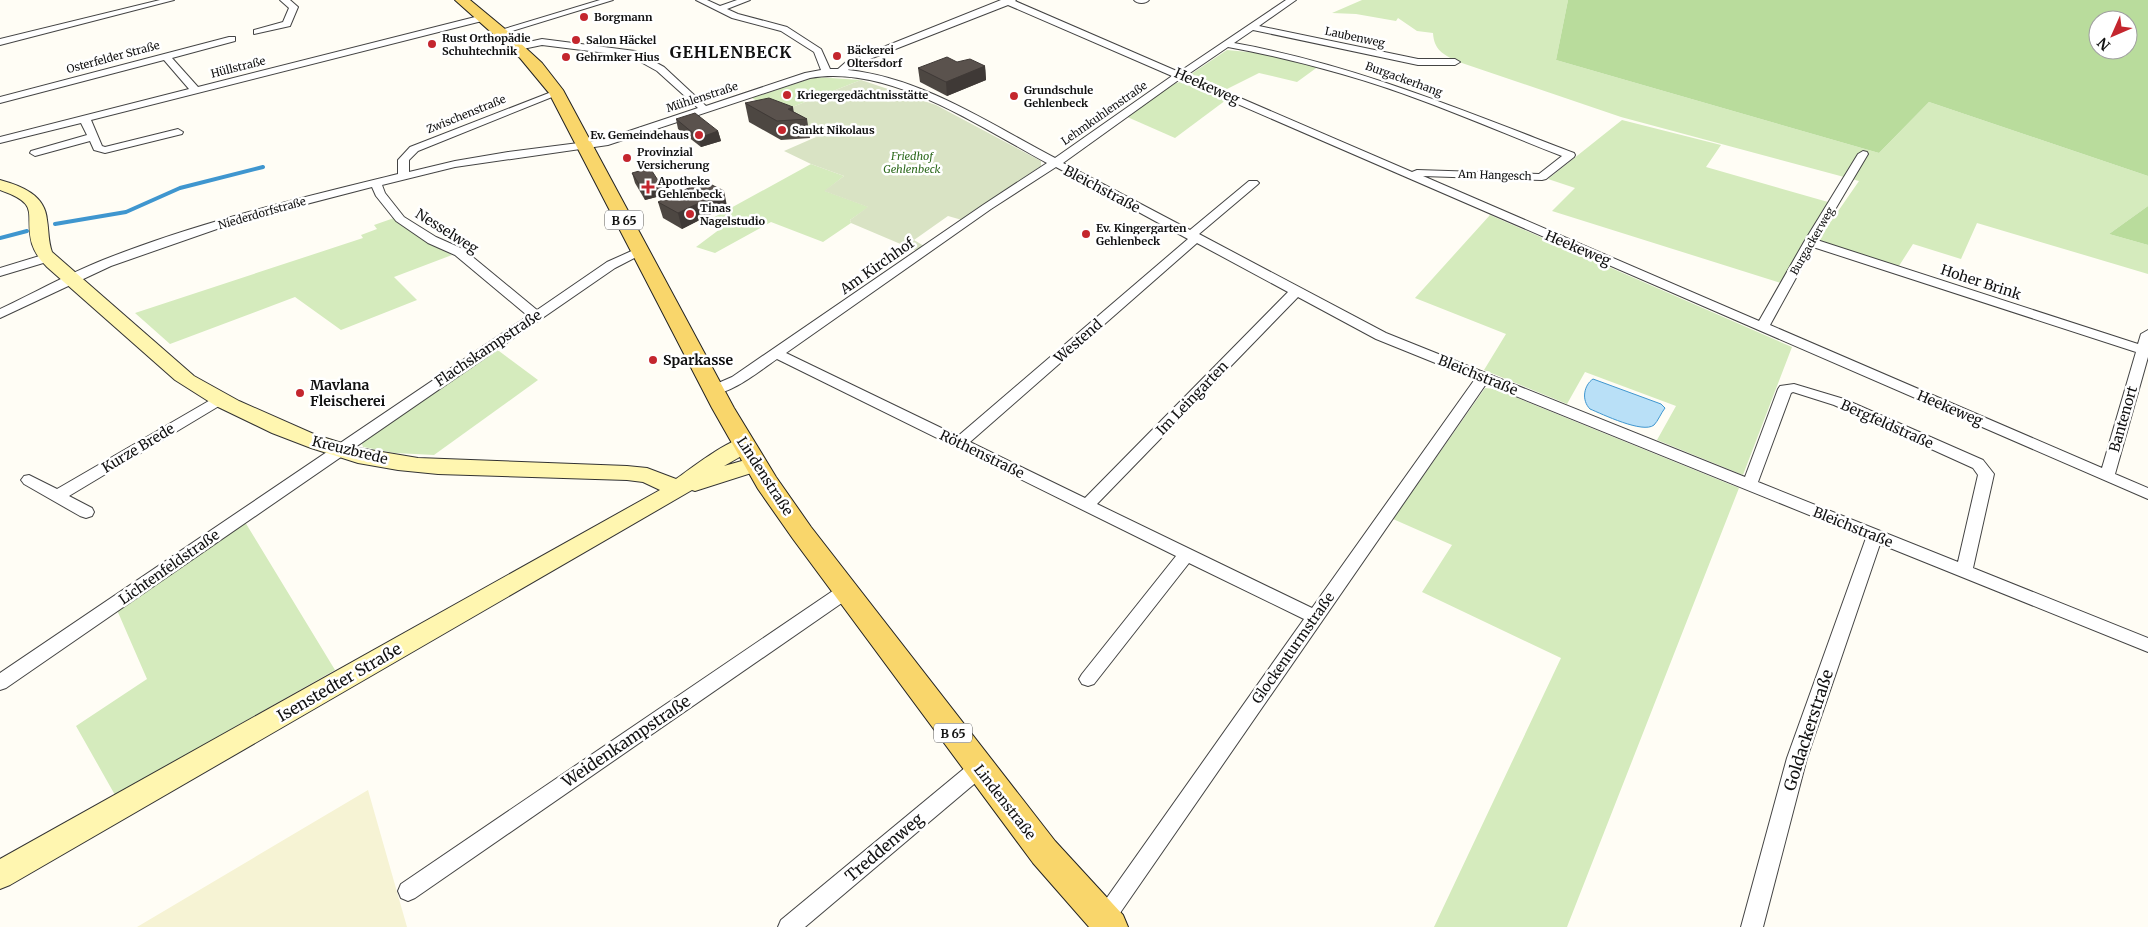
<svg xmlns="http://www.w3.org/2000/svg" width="2148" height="927" font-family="Merriweather,serif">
  <rect width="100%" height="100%" fill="#fffdf5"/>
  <path fill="#f6f3d4" d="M 368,790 L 407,927 L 137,927 Z"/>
  <g fill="#d5ebbd">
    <path d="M 1362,0 L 1568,0 L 1556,60 L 1879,153 L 1929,102 L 2148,176 L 2148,206 L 2109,234 L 2148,245 L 2148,274 L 1977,223 L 1961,259 L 1913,244 L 1897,269 L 1816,243 L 1859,181 L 1621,117 L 1456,61 C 1443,54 1434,50 1433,33 L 1417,31 L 1398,18 L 1396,21 L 1356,14 L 1332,13 Z"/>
    <path d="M 1227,50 L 1258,53 L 1319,66 L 1297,82 L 1259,73 L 1227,89 L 1191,74 Z"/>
    <path d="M 815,77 L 861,80 L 777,113 L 752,98 Z"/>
    <path d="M 1184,81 L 1226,100 L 1175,138 L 1125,116 L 1176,83 Z"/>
    <path d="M 1622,120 L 1721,145 L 1706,167 L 1828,202 L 1781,283 L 1552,211 L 1575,188 L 1548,179 Z"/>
    <path d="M 811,164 L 844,176 L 825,191 L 869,207 L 850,220 L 851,223 L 823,242 L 771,222 L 715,253 L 696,247 L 720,229 L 709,220 Z"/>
    <path d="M 1490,215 L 1792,347 L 1743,475 L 1657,440 L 1676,406 L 1585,372 L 1567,404 L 1484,370 L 1506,334 L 1415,298 Z"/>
    <path d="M 394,218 L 427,242 L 452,255 L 394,277 L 417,300 L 341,330 L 295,297 L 170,344 L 135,313 L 363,238 L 361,235 L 377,229 L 374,225 Z"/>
    <path d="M 491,351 L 499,351 L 538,380 L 434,455 L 395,453 L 363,447 L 361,441 Z"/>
    <path d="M 1485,388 L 1495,389 L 1739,488 L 1567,927 L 1434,927 L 1561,658 L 1422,592 L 1452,545 L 1393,519 Z"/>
    <path d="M 245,522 L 335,670 L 115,795 L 76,726 L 147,679 L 117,610 Z"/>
  </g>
  <g fill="#b9dc9c" fill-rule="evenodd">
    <path d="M 1568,0 L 2148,0 L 2148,176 L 1929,102 L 1879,153 L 1556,60 ZM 2098,20 L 2128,20 L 2128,50 L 2098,50 Z"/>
    <path d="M 2148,206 L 2148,245 L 2109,234 Z"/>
  </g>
  <path fill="#d9e3c4" d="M 861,80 L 936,105 L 1041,161 L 1041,166 L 962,220 L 948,216 L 914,240 L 924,246 L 917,251 L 851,223 L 850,220 L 868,207 L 824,191 L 844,176 L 811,164 L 784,151 L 816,137 L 777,113 Z"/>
  <path fill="#b9e0f7" stroke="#3f96cf" d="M 1593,379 L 1661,404 L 1665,408 C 1661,413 1658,421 1654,425 C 1643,434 1602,414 1590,409 C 1581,400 1584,385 1593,379 Z"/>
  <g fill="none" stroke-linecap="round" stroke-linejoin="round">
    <g stroke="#3f96cf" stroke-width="4">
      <path d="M 55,224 L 126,212 L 180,188 L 263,167"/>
      <path d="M 0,238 L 27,231"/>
    </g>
    <defs>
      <g id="street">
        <path d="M 160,0 L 174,0 L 0,45 L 0,39 Z"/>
        <path d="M 280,0 L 290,0 L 298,7 L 290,26 L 254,34 L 254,30 L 283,22 L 289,8 Z"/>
        <path d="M 600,0 L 613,0 L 502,34 L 499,35 L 494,32 Z"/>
        <path d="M 696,0 L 707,0 L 720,6 L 737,0 L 750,0 L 727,9 L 738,14 L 787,27 L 821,49 L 830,69 L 838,69 L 846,62 L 1001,0 L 1016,0 L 1015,1 L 1179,72 L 1286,0 L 1296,0 L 1259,26 L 1418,59 L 1455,59 L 1460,62 L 1455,65 L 1418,65 L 1253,30 L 1234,43 C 1352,64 1462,110 1574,153 L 1575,155 L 1574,157 L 1546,179 L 1542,180 L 1423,176 L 1759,321 L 1804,242 L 1858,154 L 1863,151 L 1867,152 L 1868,154 L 1817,240 L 2138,344 L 2141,334 L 2148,330 L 2148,357 L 2115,474 L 2148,488 L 2148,499 L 1180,79 L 1063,163 L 1190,230 L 1249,181 L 1257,181 L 1259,183 L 1257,185 L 1199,234 L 1386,333 L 1745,477 L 1778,389 L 1780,386 L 1794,384 L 1844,399 L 1983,460 L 1994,474 L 1973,568 L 2148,638 L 2148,652 L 1880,544 L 1807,758 L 1763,927 L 1741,927 L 1787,758 L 1866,538 L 1486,384 L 1120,913 L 1109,924 L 1102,927 L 1093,924 L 1090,917 L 1093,910 L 1106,899 L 1304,619 L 1189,563 L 1094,684 L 1088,686 L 1082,684 L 1079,679 L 1082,674 L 1176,556 L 777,359 C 762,369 727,398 709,393 L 707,390 L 709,387 L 732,377 L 983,205 L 1047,163 C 980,127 889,64 810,78 L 608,145 L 455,167 L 382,185 L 385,193 L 404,217 L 436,237 L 463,249 L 537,310 L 607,262 L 636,249 L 640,248 L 646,252 L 615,268 L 6,688 L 0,690 L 0,673 L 528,316 L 455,255 L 428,243 L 396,221 L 376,196 L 372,187 L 237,222 L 111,266 L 0,318 L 0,309 C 34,293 68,274 103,260 C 198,222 300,198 398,174 L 398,160 L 410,147 L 554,91 L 557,90 L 562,93 L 418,151 L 409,160 L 409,172 L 455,161 L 508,152 L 602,140 L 698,108 L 657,71 L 630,56 L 542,45 L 518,50 L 513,47 L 515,45 L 542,39 L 635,51 L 664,67 L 706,106 L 805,73 L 821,70 L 814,52 L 781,31 L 732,18 ZM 1008,5 L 1172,76 L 1055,158 C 990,124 923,78 848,70 L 852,66 ZM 1228,47 C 1266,54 1304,63 1342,74 C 1417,95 1490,128 1562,156 L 1539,174 L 1417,170 L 1412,172 L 1187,75 ZM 1056,167 L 1188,239 L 958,436 L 786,353 L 991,209 ZM 1197,243 L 1288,292 L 1085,498 L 970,442 ZM 1813,247 L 2136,352 L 2102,468 L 1770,325 ZM 1298,297 L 1376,339 L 1475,379 L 1312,608 L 1097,504 ZM 1793,392 L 1834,405 L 1973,468 L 1978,475 L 1958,562 L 1758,482 L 1791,393 Z"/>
        <path d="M 1134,0 L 1149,0 C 1146,4 1137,4 1134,0 Z"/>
        <path d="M 483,15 L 486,16 L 486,20 L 91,120 L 102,146 L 105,147 L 178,129 L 183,132 L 182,134 L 105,153 L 94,150 L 90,141 L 35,156 L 30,153 L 31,151 L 87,135 L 81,123 L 0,143 L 0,137 L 189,89 L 164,60 L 0,103 L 0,97 L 229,37 L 235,37 L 235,41 L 172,58 L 198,87 Z"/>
        <path d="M 46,254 L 50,255 L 52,258 L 50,261 L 0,276 L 0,268 Z"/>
        <path d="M 219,395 L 224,397 L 226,400 L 224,403 L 69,496 L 92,508 L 94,512 L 92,516 L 86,518 L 80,516 L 24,484 L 21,480 L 24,476 L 29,475 L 57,489 Z"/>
        <path d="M 846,585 L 852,586 L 854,591 L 852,596 L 415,898 L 408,901 L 401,898 L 398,891 L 401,884 L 840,586 Z"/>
        <path d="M 979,760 L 986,762 L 989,768 L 986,774 L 805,927 L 778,927 L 781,920 L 972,762 Z"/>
      </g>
      <path id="secondary" d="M 0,180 C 22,186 45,195 47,220 C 49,232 48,241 52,252 L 194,376 L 239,401 L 316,435 L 358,448 L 418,458 L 627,466 L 647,468 L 676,479 C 689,470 730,438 745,438 C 746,438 751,440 752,440 L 755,445 L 752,450 L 724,466 L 756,457 L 764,459 L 767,464 L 764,469 L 695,491 L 692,490 L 10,885 L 0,889 L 0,859 L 660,490 L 643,482 L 627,480 L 438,474 L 398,470 L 358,463 L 311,448 L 272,433 L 216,406 L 175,380 L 47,267 C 40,260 35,253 32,244 C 24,212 42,205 0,190 Z"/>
      <path id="primary" d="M 455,0 L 470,0 L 505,29 L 542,63 L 563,90 L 734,408 L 776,477 L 811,527 L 1055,841 L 1123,915 L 1128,927 L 1089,927 L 1033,863 L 793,539 L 758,489 L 712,408 L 549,93 L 520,58 Z"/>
    </defs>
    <use href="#street" stroke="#444" stroke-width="2"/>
    <use href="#secondary" stroke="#333" stroke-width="2"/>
    <use href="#primary" stroke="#222" stroke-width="2"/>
    <use href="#street" fill="#fff" fill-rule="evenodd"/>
    <use href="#secondary" fill="#fff6b0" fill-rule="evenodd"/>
    <use href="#primary" fill="#f9d66b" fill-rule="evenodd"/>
  </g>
  <g fill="#4d4742">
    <path d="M 957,62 L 985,66 L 986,80 L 947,96 L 920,82 L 918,68 Z"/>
    <path d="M 745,103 L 794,112 L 807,119 L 810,138 L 781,140 L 749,122 Z"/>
    <path d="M 676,119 L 718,131 L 721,141 L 701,147 L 678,129 Z"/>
    <path d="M 632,173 L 661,185 L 664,195 L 645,200 L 635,183 Z"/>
    <path d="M 658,202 L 727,206 L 682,229 L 663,218 Z"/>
  </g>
  <g fill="#3f3936">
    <path d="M 985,66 L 986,80 L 947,96 L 946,82 Z"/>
    <path d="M 793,107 L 795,120 L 788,109 Z"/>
    <path d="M 718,131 L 721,141 L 701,147 L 699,138 Z"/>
    <path d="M 661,185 L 664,195 L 645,200 L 642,189 Z"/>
    <path d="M 724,191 L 727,206 L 682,229 L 678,213 Z"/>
  </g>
  <g fill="#5a524d" stroke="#3f3936">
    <path d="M 947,57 L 957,62 L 970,59 L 985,66 L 946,82 L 918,68 Z"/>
    <path d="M 769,98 L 793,107 L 788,109 L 807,119 L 777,121 L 745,103 Z"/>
    <path d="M 695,113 L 718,131 L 699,138 L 676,119 Z"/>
    <path d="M 650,168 L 661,185 L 642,189 L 632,173 Z"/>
    <path d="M 704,181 L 724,191 L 678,213 L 658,202 Z"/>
  </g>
  <g fill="#c4262e" stroke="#fff" stroke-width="2">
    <circle cx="584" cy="17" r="5"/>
    <circle cx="576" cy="40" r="5"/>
    <circle cx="432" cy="44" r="5"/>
    <circle cx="837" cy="56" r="5"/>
    <circle cx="566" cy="57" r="5"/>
    <circle cx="787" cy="95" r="5"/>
    <circle cx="1014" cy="96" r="5"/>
    <circle cx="782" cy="130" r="5"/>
    <circle cx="699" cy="135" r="5"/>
    <circle cx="627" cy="158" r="5"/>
    <path d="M645.5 179.5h5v5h5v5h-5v5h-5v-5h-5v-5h5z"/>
    <circle cx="690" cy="214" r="5"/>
    <circle cx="1086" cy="234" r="5"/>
    <circle cx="653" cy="360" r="5"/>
    <circle cx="300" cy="393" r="5"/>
  </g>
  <g text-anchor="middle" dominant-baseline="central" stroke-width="5" stroke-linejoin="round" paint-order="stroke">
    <g font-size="11" font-weight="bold" fill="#111" stroke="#fff" text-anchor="start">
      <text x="594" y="17">Borgmann</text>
      <text x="442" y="38">Rust Orthopädie<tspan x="442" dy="13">Schuhtechnik</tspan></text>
      <text x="586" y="40">Salon Häckel</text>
      <text x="847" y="50">Bäckerei<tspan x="847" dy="13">Oltersdorf</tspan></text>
      <text x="576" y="57">Gehrmker Hius</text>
      <text x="1024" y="90">Grundschule<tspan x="1024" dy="13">Gehlenbeck</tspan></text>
      <text x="797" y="95">Kriegergedächtnisstätte</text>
      <text x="792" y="130">Sankt Nikolaus</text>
      <text x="689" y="135" text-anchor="end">Ev. Gemeindehaus</text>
      <text x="637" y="152">Provinzial<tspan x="637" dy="13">Versicherung</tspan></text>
      <text x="658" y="181">Apotheke<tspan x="658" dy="13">Gehlenbeck</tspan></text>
      <text x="700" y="208">Tinas<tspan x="700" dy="13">Nagelstudio</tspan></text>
      <text x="1096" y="228">Ev. Kingergarten<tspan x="1096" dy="13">Gehlenbeck</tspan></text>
    </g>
    <g font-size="11" fill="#111" stroke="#fff">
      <text transform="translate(1355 37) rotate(12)">Laubenweg</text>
      <text transform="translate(113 57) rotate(-15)">Osterfelder Straße</text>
      <text transform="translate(238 67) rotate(-14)">Hüllstraße</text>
      <text transform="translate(1404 79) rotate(20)">Burgackerhang</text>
      <text transform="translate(702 97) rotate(-18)">Mühlenstraße</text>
      <text transform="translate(1104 113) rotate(-35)">Lehmkuhlenstraße</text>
      <text transform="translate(466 114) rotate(-22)">Zwischenstraße</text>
      <text transform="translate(1495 175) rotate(2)">Am Hangesch</text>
      <text transform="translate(262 213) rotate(-16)">Niederdorfstraße</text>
      <text transform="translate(1812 241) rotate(-60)">Burgackerweg</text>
    </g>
    <g font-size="11" font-style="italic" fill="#2f6b1f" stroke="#fff">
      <text x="912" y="156">Friedhof<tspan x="912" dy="13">Gehlenbeck</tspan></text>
    </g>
    <g fill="#fff" stroke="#585858" stroke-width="1">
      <rect x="605" y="210.5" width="38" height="19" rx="4"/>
      <rect x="934" y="723.5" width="38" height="19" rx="4"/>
    </g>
    <g font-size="12" font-weight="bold" fill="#111">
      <text x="624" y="220">B 65</text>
      <text x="953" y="733">B 65</text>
    </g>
    <g font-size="14" fill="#111" stroke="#fff">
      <text transform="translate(1207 86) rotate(24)">Heekeweg</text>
      <text transform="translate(1102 189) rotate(28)">Bleichstraße</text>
      <text transform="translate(447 231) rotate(32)">Nesselweg</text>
      <text transform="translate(1578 248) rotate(23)">Heekeweg</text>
      <text transform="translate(877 266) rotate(-35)">Am Kirchhof</text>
      <text transform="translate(1981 282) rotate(18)">Hoher Brink</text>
      <text transform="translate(1078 341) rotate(-41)">Westend</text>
      <text transform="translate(488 348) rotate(-34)">Flachskampstraße</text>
      <text transform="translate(1478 375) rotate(22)">Bleichstraße</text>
      <text transform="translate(1192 398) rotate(-46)">Im Leingarten</text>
      <text transform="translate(1950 408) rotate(23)">Heekeweg</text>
      <text transform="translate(2123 419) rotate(-74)">Bantenort</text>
      <text transform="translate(1887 424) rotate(24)">Bergfeldstraße</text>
      <text transform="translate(138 448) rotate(-31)">Kurze Brede</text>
      <text transform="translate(350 450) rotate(14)">Kreuzbrede</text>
      <text transform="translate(982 454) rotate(26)">Röthenstraße</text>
      <text transform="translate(765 476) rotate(57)">Lindenstraße</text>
      <text transform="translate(1853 527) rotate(22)">Bleichstraße</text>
      <text transform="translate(169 567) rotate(-35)">Lichtenfeldstraße</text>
      <text transform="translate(1293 648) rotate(-55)">Glockenturmstraße</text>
      <text transform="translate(1005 802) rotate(52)">Lindenstraße</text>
    </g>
    <g font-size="14" font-weight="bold" fill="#111" stroke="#fff" text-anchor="start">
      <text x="663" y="360">Sparkasse</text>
      <text x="310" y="385">Mavlana<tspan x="310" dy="16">Fleischerei</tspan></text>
    </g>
    <g font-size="16" font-weight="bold" letter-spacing="1" fill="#111" stroke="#fff">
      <text x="731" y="52">GEHLENBECK</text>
    </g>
    <g font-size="16" fill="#111" stroke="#fff">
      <text transform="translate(339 682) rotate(-30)">Isenstedter Straße</text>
      <text transform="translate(1808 730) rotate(-72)">Goldackerstraße</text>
      <text transform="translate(626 741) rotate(-34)">Weidenkampstraße</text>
      <text transform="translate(884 847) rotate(-40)">Treddenweg</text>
    </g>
  </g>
  <g transform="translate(2113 35) rotate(225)"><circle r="24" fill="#ffffff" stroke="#a0a0a0"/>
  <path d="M0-4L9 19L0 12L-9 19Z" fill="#c4262e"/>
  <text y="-8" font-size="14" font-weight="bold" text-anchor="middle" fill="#111111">N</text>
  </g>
</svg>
